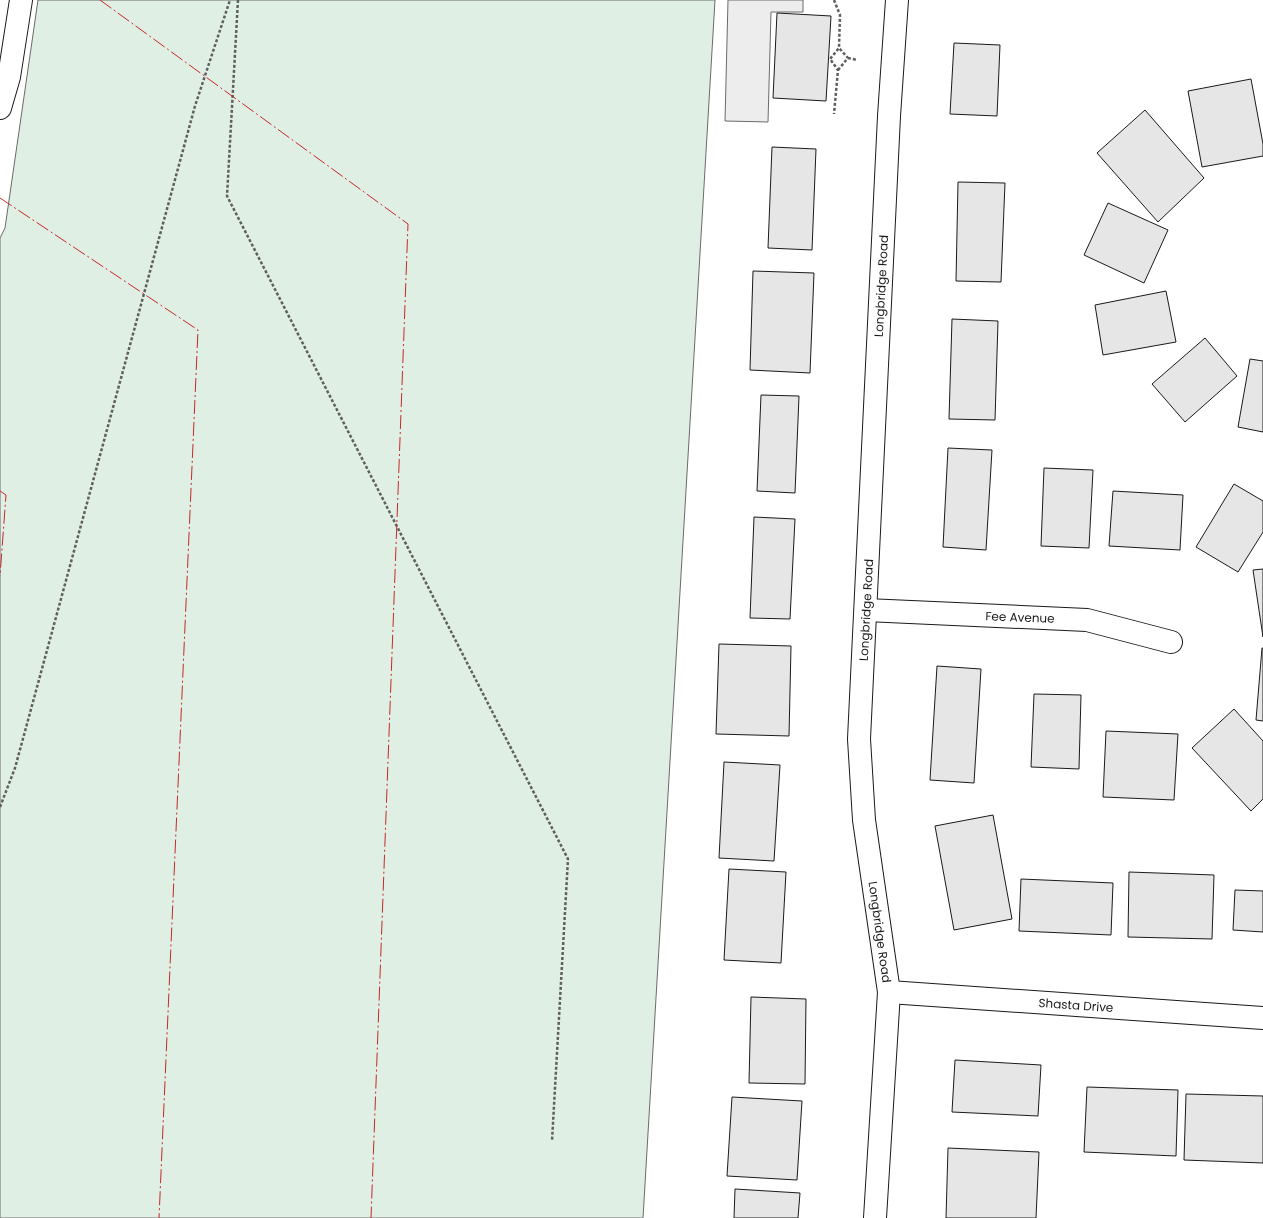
<svg xmlns="http://www.w3.org/2000/svg" width="1263" height="1218" font-family="Poppins,sans-serif">
  <rect width="100%" height="100%" fill="#fff"/>
  <path fill="#e0efe3" stroke="#6a6a6a" d="M 38,0 L 715,0 L 643,1218 L 0,1218 L 0,238 L 5,228 Z"/>
  <path fill="#ededed" stroke="#6a6a6a" d="M 728,0 L 803,0 L 803,12 L 771,12 L 768,122 L 725,121 Z"/>
  <g fill="#e6e6e6" stroke="#1a1a1a">
    <path d="M 777,13 L 831,16 L 826,101 L 773,98 Z"/>
    <path d="M 954,43 L 1000,45 L 997,116 L 950,114 Z"/>
    <path d="M 1251,79 L 1263,144 L 1263,156 L 1202,167 L 1188,91 Z"/>
    <path d="M 1145,110 L 1204,178 L 1158,222 L 1097,153 Z"/>
    <path d="M 772,147 L 816,149 L 812,250 L 768,248 Z"/>
    <path d="M 958,182 L 1005,183 L 1001,282 L 956,281 Z"/>
    <path d="M 1108,203 L 1168,230 L 1144,283 L 1084,255 Z"/>
    <path d="M 753,271 L 814,273 L 810,373 L 750,370 Z"/>
    <path d="M 1166,291 L 1176,342 L 1103,355 L 1095,305 Z"/>
    <path d="M 952,319 L 998,321 L 995,420 L 949,419 Z"/>
    <path d="M 1205,338 L 1237,376 L 1185,422 L 1152,384 Z"/>
    <path d="M 1250,359 L 1263,361 L 1263,432 L 1238,427 Z"/>
    <path d="M 761,395 L 799,396 L 795,493 L 757,491 Z"/>
    <path d="M 948,448 L 992,450 L 986,550 L 943,547 Z"/>
    <path d="M 1044,468 L 1093,470 L 1089,548 L 1041,546 Z"/>
    <path d="M 1234,484 L 1263,501 L 1263,532 L 1238,572 L 1196,547 Z"/>
    <path d="M 1113,491 L 1183,495 L 1180,550 L 1109,546 Z"/>
    <path d="M 754,517 L 795,519 L 790,619 L 750,618 Z"/>
    <path d="M 1263,569 L 1263,637 L 1253,570 Z"/>
    <path d="M 719,644 L 791,646 L 789,736 L 716,734 Z"/>
    <path d="M 1262,648 L 1263,648 L 1263,721 L 1256,720 Z"/>
    <path d="M 937,666 L 981,669 L 974,783 L 930,780 Z"/>
    <path d="M 1034,694 L 1081,695 L 1079,769 L 1031,767 Z"/>
    <path d="M 1234,709 L 1263,741 L 1263,799 L 1251,811 L 1192,748 Z"/>
    <path d="M 1106,731 L 1178,734 L 1174,800 L 1103,797 Z"/>
    <path d="M 724,762 L 780,765 L 774,861 L 719,858 Z"/>
    <path d="M 993,815 L 1012,919 L 954,930 L 935,826 Z"/>
    <path d="M 729,869 L 786,872 L 781,963 L 724,960 Z"/>
    <path d="M 1129,872 L 1214,875 L 1212,939 L 1128,937 Z"/>
    <path d="M 1021,879 L 1113,883 L 1111,935 L 1019,931 Z"/>
    <path d="M 1235,890 L 1263,891 L 1263,932 L 1233,930 Z"/>
    <path d="M 751,997 L 806,999 L 805,1084 L 749,1083 Z"/>
    <path d="M 955,1060 L 1041,1065 L 1038,1116 L 952,1112 Z"/>
    <path d="M 1087,1087 L 1178,1090 L 1176,1156 L 1084,1152 Z"/>
    <path d="M 1186,1094 L 1263,1096 L 1263,1163 L 1184,1160 Z"/>
    <path d="M 732,1097 L 802,1101 L 797,1180 L 727,1176 Z"/>
    <path d="M 948,1148 L 1039,1152 L 1036,1218 L 946,1218 Z"/>
    <path d="M 735,1189 L 800,1193 L 798,1218 L 734,1218 Z"/>
  </g>
  <g fill="none" stroke-linecap="round" stroke-linejoin="round">
    <defs>
      <g id="street">
        <path d="M 866,610 L 1087,620 L 1171,642"/>
        <path d="M 889,992 L 1263,1018"/>
        <path d="M 875,1218 L 889,992 L 864,820 L 859,739 L 889,116 L 897,0"/>
      </g>
      <path id="highway" d="M 0,108 L 9,77 L 21,0"/>
    </defs>
    <use href="#street" stroke="#1a1a1a" stroke-width="24"/>
    <use href="#highway" stroke="#1a1a1a" stroke-width="24"/>
    <g stroke="#5f5f5f" stroke-width="2.5" stroke-dasharray="3 2" stroke-linecap="butt">
      <path d="M 238,0 L 227,196 L 568,859 L 552,1141"/>
      <path d="M 834,0 L 840,15 L 839,48 L 830,59 L 838,70 L 834,114"/>
      <path d="M 848,58 L 857,60"/>
      <path d="M 838,70 L 848,58 L 839,48"/>
      <path d="M 0,807 L 15,768 L 195,106 L 230,0"/>
    </g>
    <use href="#street" stroke="#fff" stroke-width="22"/>
    <use href="#highway" stroke="#fff" stroke-width="22"/>
    <g stroke="#c62828" stroke-width="1" stroke-dasharray="14 3 2 3" stroke-linecap="butt">
      <path d="M 100,0 L 408,224 L 371,1218"/>
      <path d="M 0,198 L 198,330 L 159,1218"/>
      <path d="M 0,491 L 6,495 L 0,576"/>
    </g>
  </g>
  <g text-anchor="middle" dominant-baseline="central" stroke-width="3" stroke-linejoin="round" paint-order="stroke">
    <g font-size="12" fill="#1a1a1a" stroke="#fff">
      <text transform="translate(881 286) rotate(-87)">Longbridge Road</text>
      <text transform="translate(866 610) rotate(-87)">Longbridge Road</text>
      <text transform="translate(1020 617) rotate(2)">Fee Avenue</text>
      <text transform="translate(880 932) rotate(82)">Longbridge Road</text>
      <text transform="translate(1076 1005) rotate(4)">Shasta Drive</text>
    </g>
  </g>
</svg>
